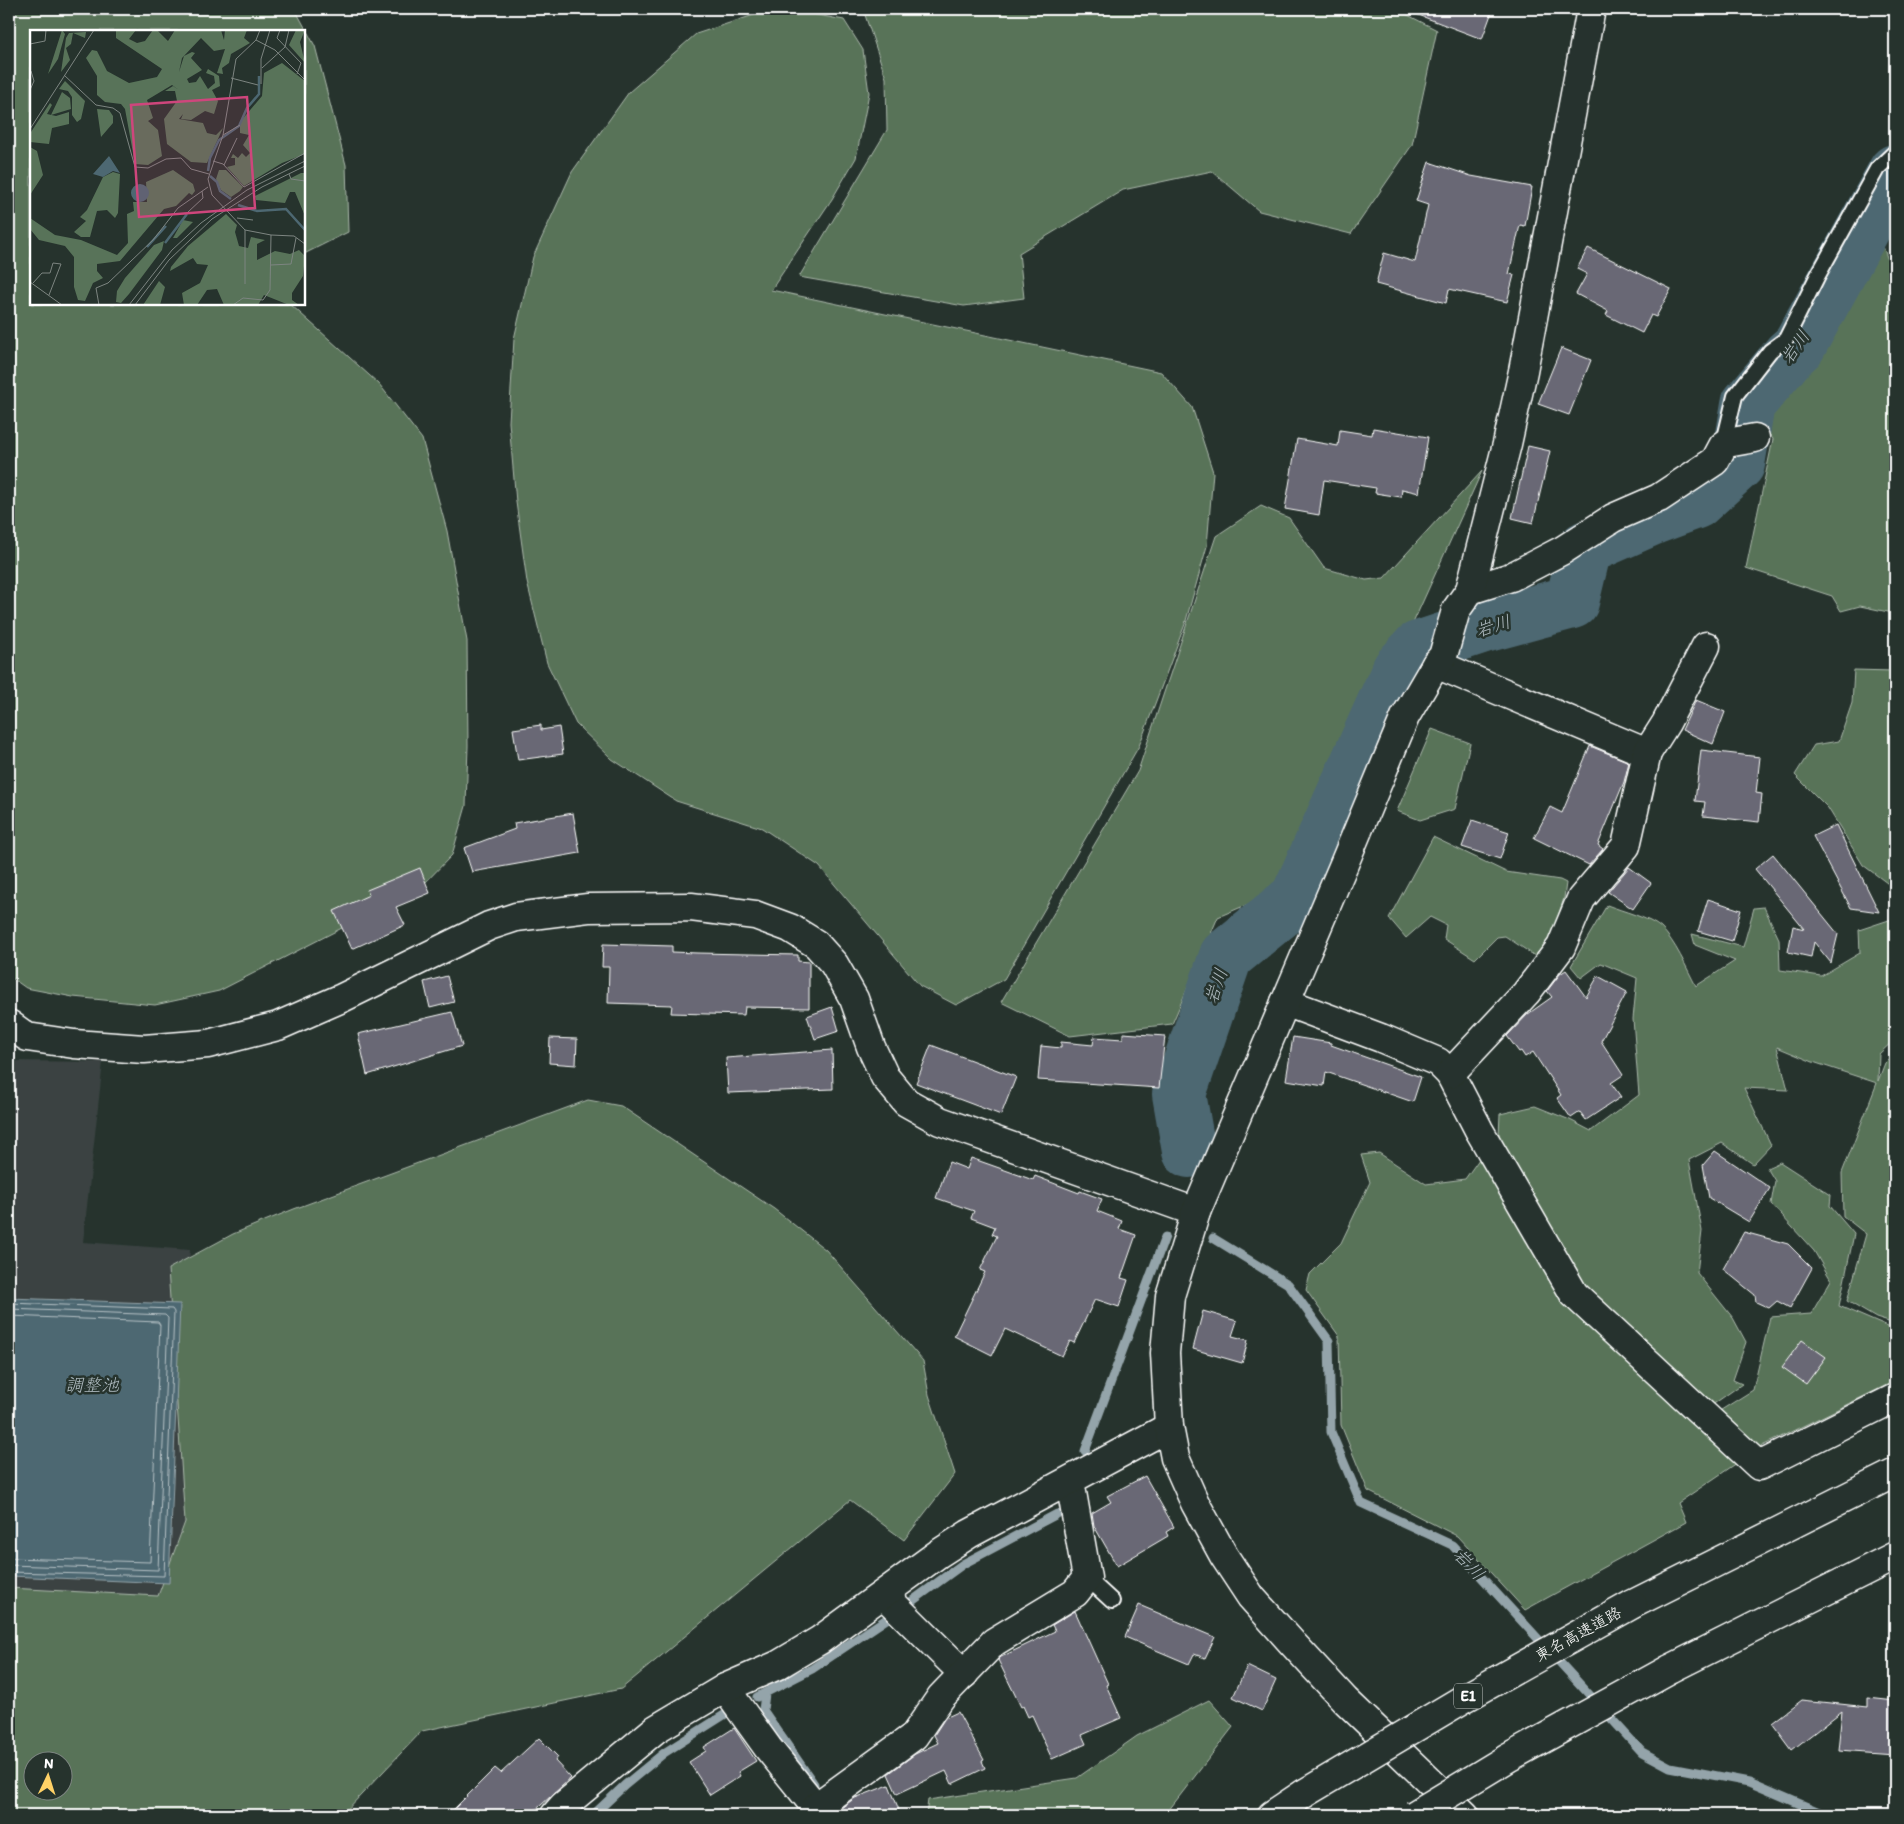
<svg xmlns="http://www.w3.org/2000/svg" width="1904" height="1824" font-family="Itim,'Klee One',sans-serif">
  <rect width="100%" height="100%" fill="#26332d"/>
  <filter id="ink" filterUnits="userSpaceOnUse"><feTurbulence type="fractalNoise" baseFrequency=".02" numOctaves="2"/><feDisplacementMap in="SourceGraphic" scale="10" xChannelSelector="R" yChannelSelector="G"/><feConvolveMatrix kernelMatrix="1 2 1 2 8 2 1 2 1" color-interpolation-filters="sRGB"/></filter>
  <g filter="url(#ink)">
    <path fill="#3a4342" d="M 9,1054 L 14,1061 L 103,1062 L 83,1242 L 190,1250 L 183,1345 L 187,1616 L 9,1609 Z"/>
    <g fill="#587359" stroke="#acb9ac" fill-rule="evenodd">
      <path d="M 9,9 L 295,9 L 315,46 L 346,165 L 348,232 L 304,254 L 304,31 L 31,31 L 31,304 L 290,304 L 379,384 L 422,439 L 447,531 L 467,641 L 468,746 L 466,806 L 452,855 L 420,888 L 219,991 L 155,1005 L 73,997 L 26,988 L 9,976 Z"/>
      <path d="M 863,9 L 1396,9 L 1437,30 L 1412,145 L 1351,234 L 1259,211 L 1212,171 L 1123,190 L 1019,253 L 1024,298 L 964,306 L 799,277 L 887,130 L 886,78 Z"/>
      <path d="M 769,10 L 807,13 L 844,20 L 863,50 L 869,93 L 856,158 L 832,199 L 771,290 L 1161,372 L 1192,407 L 1213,472 L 1207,546 L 1185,624 L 1139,746 L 1004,979 L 956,1005 L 920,986 L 819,866 L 762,828 L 676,801 L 612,759 L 576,724 L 547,663 L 527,582 L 516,502 L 509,422 L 514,339 L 533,257 L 572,172 L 629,92 L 696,34 Z"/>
      <path d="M 1877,230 L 1895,279 L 1895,903 L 1891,886 L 1863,865 L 1828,808 L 1795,775 L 1814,745 L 1839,741 L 1852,703 L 1854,670 L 1893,671 L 1893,613 L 1860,606 L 1841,611 L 1832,596 L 1746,568 L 1773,439 L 1759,422 L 1765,402 L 1815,347 Z"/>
      <path d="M 1482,471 L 1409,632 L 1279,891 L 1218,917 L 1172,1024 L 1070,1036 L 1001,1002 L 1138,771 L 1216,536 L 1261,506 L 1289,518 L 1324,568 L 1366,580 L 1384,578 Z"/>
      <path d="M 1432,729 L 1470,743 L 1455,809 L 1420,820 L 1397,811 Z"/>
      <path d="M 1433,837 L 1506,872 L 1560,880 L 1566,883 L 1564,898 L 1552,935 L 1535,956 L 1505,936 L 1497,937 L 1475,959 L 1444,939 L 1446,925 L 1430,917 L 1406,938 L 1389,918 Z"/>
      <path d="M 1607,905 C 1622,911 1650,918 1661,928 C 1675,941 1687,969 1696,986 L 1735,961 L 1695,945 L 1692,934 L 1743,947 L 1754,908 L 1764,907 L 1779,939 L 1780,970 L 1821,976 L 1860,953 L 1859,930 L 1895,918 L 1895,1039 L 1879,1054 L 1878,1081 L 1885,1063 L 1895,1053 L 1895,1324 L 1876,1318 L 1847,1301 L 1866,1234 L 1843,1216 L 1842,1173 L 1877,1083 L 1813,1062 L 1777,1047 L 1788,1090 L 1744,1088 L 1771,1145 L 1753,1164 L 1722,1143 L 1689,1160 L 1702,1231 L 1697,1273 L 1733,1318 L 1746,1342 L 1733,1380 L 1742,1384 L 1708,1408 L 1581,1286 L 1502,1146 L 1499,1135 L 1500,1114 L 1535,1106 L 1570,1120 L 1591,1131 L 1639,1095 L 1633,1019 L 1637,978 L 1601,963 L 1581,978 L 1571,966 Z"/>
      <path d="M 588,1100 L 621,1106 L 774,1209 L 826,1250 L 923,1361 L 929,1395 L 955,1474 L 904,1540 L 850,1500 L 621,1689 L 422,1731 L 342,1815 L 9,1815 L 9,1588 L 158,1596 L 185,1522 L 168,1269 L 233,1234 L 294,1209 ZM 32,1762 L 62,1762 L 62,1792 L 32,1792 Z"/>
      <path d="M 1379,1153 L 1426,1184 L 1465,1179 L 1482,1155 L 1553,1287 L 1737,1463 L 1678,1503 L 1686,1522 L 1525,1610 L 1457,1536 L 1368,1491 L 1341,1425 L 1339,1336 L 1306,1290 L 1310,1274 L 1341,1243 L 1370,1182 L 1361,1155 Z"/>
      <path d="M 1780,1162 L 1831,1195 L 1830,1206 L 1854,1234 L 1839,1306 L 1895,1330 L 1895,1381 L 1758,1448 L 1718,1412 L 1753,1390 L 1770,1317 L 1811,1314 L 1831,1280 L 1814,1251 L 1771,1204 L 1775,1181 L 1767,1168 Z"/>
      <path d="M 1209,1700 L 1233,1727 L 1165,1815 L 926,1815 L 928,1800 L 1077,1778 L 1137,1736 Z"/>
    </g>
    <path fill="#4d6872" stroke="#94a4aa" d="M 9,1298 L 180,1304 L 169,1583 L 9,1576 Z"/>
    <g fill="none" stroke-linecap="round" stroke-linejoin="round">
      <g stroke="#b8c3c7" stroke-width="1">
        <path d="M 9,1303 L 172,1309 L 174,1312 L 164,1576 L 9,1572"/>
        <path d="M 9,1309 L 165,1315 L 168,1318 L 158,1570 L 9,1565"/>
        <path d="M 9,1316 L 158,1322 L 160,1325 L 150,1562 L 9,1558"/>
      </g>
      <g stroke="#94a4aa" stroke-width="9">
        <path d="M 1213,1238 L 1288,1284 L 1329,1341 L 1331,1432 L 1361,1503 L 1452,1545 L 1642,1752 L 1670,1767 L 1749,1782 L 1826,1815"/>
        <path d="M 1085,1451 L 1165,1237"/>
        <path d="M 908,1604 L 963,1564 L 1057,1514"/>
        <path d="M 765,1694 L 763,1710 L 814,1784"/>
        <path d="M 757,1697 L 812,1669 L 888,1618"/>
        <path d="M 593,1815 L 625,1785 L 664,1753 L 724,1715"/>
      </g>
      <path stroke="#4d6872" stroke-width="54" d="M 1189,1151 L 1179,1094 L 1226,956 L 1297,898 L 1399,669 L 1418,648 L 1484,626 L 1572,602 L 1585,548 L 1653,518 L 1696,502 L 1738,464 L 1748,404 L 1789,355 L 1799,346 L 1895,171"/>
    </g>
    <g fill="#696874" stroke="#fff">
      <path d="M 1408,9 L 1493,9 L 1482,39 L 1408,11 Z"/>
      <path d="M 1429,162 L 1471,176 L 1532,187 L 1525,226 L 1520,225 L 1509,274 L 1514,275 L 1507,302 L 1449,289 L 1446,303 L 1376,284 L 1384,253 L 1415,262 L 1428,205 L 1416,201 Z"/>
      <path d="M 1588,248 L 1671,289 L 1656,317 L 1651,315 L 1642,333 L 1606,315 L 1608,311 L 1576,294 L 1587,274 L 1577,269 Z"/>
      <path d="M 1561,348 L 1591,360 L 1569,415 L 1538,404 Z"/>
      <path d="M 1373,428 L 1428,437 L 1419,493 L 1402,489 L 1401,497 L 1375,493 L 1376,488 L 1324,480 L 1319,515 L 1285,509 L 1297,439 L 1338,446 L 1340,430 L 1372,435 Z"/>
      <path d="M 1528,446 L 1550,451 L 1533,523 L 1512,518 Z"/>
      <path d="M 1696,700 L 1725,712 L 1713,744 L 1682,730 Z"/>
      <path d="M 541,725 L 541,730 L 559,727 L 563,754 L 518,760 L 513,729 Z"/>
      <path d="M 1590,746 L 1629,762 L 1624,782 L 1598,845 L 1603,849 L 1589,865 L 1534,838 L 1550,807 L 1562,813 Z"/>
      <path d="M 1701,750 L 1760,757 L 1756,793 L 1762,794 L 1759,822 L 1703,816 L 1705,802 L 1695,801 Z"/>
      <path d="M 573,813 L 580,853 L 472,872 L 464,848 L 515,829 L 514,823 Z"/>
      <path d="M 1472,820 L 1509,832 L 1500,859 L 1462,847 Z"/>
      <path d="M 1836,825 L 1879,912 L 1851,908 L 1813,836 Z"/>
      <path d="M 1773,854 L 1838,934 L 1831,963 L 1814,942 L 1811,957 L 1788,952 L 1793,926 L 1804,929 L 1755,869 Z"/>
      <path d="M 1629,867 L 1651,883 L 1633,909 L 1608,892 Z"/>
      <path d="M 420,868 L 430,893 L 396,907 L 405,925 L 352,949 L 334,911 L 369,895 L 367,890 Z"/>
      <path d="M 1708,899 L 1741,910 L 1732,941 L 1698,931 Z"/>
      <path d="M 603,944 L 672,946 L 672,952 L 697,953 L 798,955 L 798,961 L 809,962 L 809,1008 L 745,1007 L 744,1015 L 671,1013 L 672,1005 L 608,1003 L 609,967 L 602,967 Z"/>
      <path d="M 1566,970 L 1586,997 L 1598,976 L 1627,992 L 1601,1041 L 1623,1075 L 1611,1083 L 1621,1097 L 1586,1120 L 1580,1112 L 1571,1118 L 1557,1098 L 1561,1095 L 1533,1052 L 1525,1057 L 1521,1051 L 1519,1052 L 1507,1036 L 1528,1014 L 1552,997 L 1547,991 L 1560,974 Z"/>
      <path d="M 447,976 L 454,1002 L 430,1008 L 424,982 Z"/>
      <path d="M 832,1007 L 839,1031 L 815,1039 L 807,1016 Z"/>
      <path d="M 452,1012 L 462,1046 L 367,1075 L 358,1034 Z"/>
      <path d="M 1123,1033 L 1165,1036 L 1159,1088 L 1038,1080 L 1041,1046 L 1061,1048 L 1061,1042 L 1093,1045 L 1094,1037 L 1123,1039 Z"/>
      <path d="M 1293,1037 L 1331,1043 L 1331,1045 L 1421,1077 L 1413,1102 L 1326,1072 L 1324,1086 L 1286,1080 Z"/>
      <path d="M 550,1038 L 577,1039 L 576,1065 L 549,1063 Z"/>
      <path d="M 931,1045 L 1016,1077 L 1001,1115 L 916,1083 Z"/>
      <path d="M 832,1050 L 833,1089 L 728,1093 L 726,1058 Z"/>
      <path d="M 1715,1151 L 1770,1188 L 1749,1222 L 1709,1198 L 1703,1165 Z"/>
      <path d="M 971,1158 L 1033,1180 L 1035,1176 L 1079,1193 L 1080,1191 L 1102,1199 L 1097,1211 L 1122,1221 L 1119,1229 L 1136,1235 L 1121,1278 L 1128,1280 L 1119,1307 L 1095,1299 L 1074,1343 L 1070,1341 L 1062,1356 L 1005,1329 L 992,1355 L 954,1336 L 985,1272 L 980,1270 L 997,1236 L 992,1234 L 995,1227 L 971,1218 L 974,1211 L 936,1198 L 949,1162 L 967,1169 Z"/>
      <path d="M 1744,1232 L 1788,1244 L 1812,1268 L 1790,1308 L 1777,1301 L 1769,1308 L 1756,1302 L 1755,1295 L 1723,1269 Z"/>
      <path d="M 1203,1311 L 1237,1321 L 1232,1336 L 1248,1340 L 1242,1363 L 1193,1349 Z"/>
      <path d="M 1802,1340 L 1826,1357 L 1806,1384 L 1782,1367 Z"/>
      <path d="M 1145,1476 L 1174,1527 L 1166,1532 L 1168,1536 L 1117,1566 L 1094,1526 L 1092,1513 L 1111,1502 L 1107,1496 Z"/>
      <path d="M 1139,1605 L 1215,1637 L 1205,1658 L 1194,1654 L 1189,1664 L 1125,1637 Z"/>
      <path d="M 1075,1611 L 1108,1684 L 1106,1685 L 1121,1718 L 1082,1735 L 1086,1744 L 1052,1759 L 1032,1715 L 1028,1717 L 1023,1706 L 1021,1707 L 998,1660 L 1001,1657 L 1055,1631 L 1052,1625 Z"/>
      <path d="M 1247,1666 L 1276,1680 L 1262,1711 L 1233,1697 Z"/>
      <path d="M 1868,1698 L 1895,1701 L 1895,1754 L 1838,1750 L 1842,1711 L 1792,1750 L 1772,1723 L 1802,1700 L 1868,1707 Z"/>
      <path d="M 958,1712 L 984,1760 L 982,1761 L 985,1768 L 952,1784 L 946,1771 L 897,1794 L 888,1774 L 915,1754 L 938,1743 L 934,1735 L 945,1718 Z"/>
      <path d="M 734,1728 L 756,1761 L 738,1772 L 740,1776 L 710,1795 L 689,1762 L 706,1751 L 704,1747 Z"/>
      <path d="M 539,1738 L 558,1757 L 555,1761 L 571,1778 L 530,1815 L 448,1815 L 495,1768 L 501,1773 Z"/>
      <path d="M 889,1785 L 901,1815 L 837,1815 L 837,1811 L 855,1798 Z"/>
    </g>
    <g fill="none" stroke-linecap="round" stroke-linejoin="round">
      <defs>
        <g id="service">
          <path d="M 1723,446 L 1735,396 L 1770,351 L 1786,339 L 1817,277 L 1877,169 L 1895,152"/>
          <path d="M 1087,1578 L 1112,1601"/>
        </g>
        <g id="minor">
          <path d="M 1470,590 L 1511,577 L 1563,550 L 1613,518 L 1659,498 L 1715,461 L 1723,446 L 1727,443 L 1755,438"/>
          <path d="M 1436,664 L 1647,753"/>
          <path d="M 1285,1002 L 1381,1038 L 1438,1062 L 1450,1074 L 1479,1130 L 1574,1294 L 1759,1466 L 1895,1398"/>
          <path d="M 1450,1074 L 1526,993 L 1561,947 L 1581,899 L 1626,846 L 1647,753 L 1666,723 L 1706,646"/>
          <path d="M 884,1595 L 964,1674"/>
          <path d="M 725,1688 L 768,1748 L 822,1815"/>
          <path d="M 816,1807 L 914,1736 L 941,1697 L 994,1642 L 1075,1593 L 1087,1578 L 1070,1481"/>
        </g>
        <g id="tertiary">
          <path d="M 9,1024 L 27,1037 L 74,1044 L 144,1049 L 208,1044 L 278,1026 L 342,998 L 489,926 L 516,917 L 588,908 L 691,907 L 755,915 L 790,928 L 816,944 L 834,964 L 854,999 L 871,1047 L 885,1077 L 906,1102 L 940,1121 L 1196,1212"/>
          <path d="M 555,1815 L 563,1806 L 656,1729 L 725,1688 L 778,1665 L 820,1640 L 938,1554 L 969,1534 L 1169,1427"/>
          <path d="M 1465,1815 L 1345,1700 L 1294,1645 L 1251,1597 L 1224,1556 L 1195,1503 L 1175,1458 L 1169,1427 L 1165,1353 L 1170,1296 L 1196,1212 L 1344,864 L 1405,717 L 1436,664 L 1443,656 L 1456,610 L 1470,590 L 1507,444 L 1523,371 L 1591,9"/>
        </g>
        <g id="motorway">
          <path d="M 1633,1604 L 1895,1473"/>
          <path d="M 1670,1669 L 1895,1556"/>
          <path d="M 1272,1815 L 1305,1793"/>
        </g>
      </defs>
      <use href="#service" stroke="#fff" stroke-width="18"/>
      <use href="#minor" stroke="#fff" stroke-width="31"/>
      <use href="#tertiary" stroke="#fff" stroke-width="31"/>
      <use href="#motorway" stroke="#fff" stroke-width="31"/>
      <use href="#service" stroke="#26332d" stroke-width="14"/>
      <use href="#minor" stroke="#26332d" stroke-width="28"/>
      <use href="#tertiary" stroke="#26332d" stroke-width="28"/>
      <use href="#motorway" stroke="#26332d" stroke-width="28"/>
      <defs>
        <g id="motorway-bridge">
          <path d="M 1305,1793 L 1465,1698 L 1633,1604"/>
          <path d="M 1414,1815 L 1508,1758 L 1670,1669"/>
        </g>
      </defs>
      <use href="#motorway-bridge" stroke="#fff" stroke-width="31" stroke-linecap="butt"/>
      <use href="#motorway-bridge" stroke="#26332d" stroke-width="28"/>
    </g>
  </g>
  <g text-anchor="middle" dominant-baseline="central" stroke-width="5" stroke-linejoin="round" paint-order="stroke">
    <rect fill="#26332d" stroke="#bec2c0" stroke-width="1" x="1454" y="1683.5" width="28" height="25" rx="4"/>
    <g font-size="15" font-weight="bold" fill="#fff">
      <text x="1468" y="1696">E1</text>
    </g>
    <g font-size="16" fill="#fff" stroke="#26332d">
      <text transform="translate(1578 1634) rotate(-29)">東名高速道路</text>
    </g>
    <g font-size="18" font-style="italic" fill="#afbbc0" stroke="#26332d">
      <text transform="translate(1795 347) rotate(-55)">岩川</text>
      <text transform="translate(1493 626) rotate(-17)">岩川</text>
      <text transform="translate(1216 986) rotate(-71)">岩川</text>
      <text x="92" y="1385">調整池</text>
      <text transform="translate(1469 1564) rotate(47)">岩川</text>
    </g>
  </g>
  <g transform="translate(30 30)">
    <rect width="275" height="275" fill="#26332d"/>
    <path d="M 32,0 L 35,4 L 28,29 L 18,44 ZM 86,0 L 106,0 L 99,9 L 107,13 L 115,11 L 123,0 L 128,1 L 138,11 L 145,0 L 191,0 L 194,10 L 195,0 L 217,0 L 214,8 L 220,13 L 201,24 L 199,33 L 192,38 L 193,44 L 187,43 L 195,19 L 184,21 L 171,8 L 152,28 L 149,42 L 154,26 L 162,22 L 165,23 L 161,28 L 172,40 L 157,49 L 159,53 L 166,52 L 170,46 L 178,59 L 185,53 L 184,46 L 176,43 L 178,39 L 189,46 L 190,56 L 182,60 L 188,71 L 184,84 L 175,81 L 161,90 L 151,89 L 153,84 L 149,89 L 173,93 L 177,103 L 186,105 L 193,98 L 177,133 L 161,132 L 137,114 L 134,89 L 147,71 L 145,61 L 135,61 L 143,56 L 149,60 L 142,55 L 117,70 L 123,88 L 118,91 L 128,100 L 132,126 L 118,135 L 105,134 L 95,79 L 91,74 L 75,72 L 67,65 L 67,46 L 56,28 L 62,20 L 67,21 L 77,41 L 99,53 L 127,47 L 132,39 L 86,8 ZM 266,0 L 275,0 L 270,12 L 275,33 L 259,15 ZM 56,2 L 55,8 L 43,3 L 41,14 L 36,18 L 40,30 L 31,42 L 36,8 L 39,3 ZM 252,33 L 275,51 L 275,124 L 252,133 L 214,156 L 197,137 L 205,135 L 205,128 L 201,128 L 203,124 L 208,128 L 212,123 L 216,127 L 220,123 L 213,115 L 219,105 L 210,103 L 210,92 L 232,66 L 234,43 ZM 35,51 L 55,71 L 51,89 L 47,92 L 42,85 L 42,67 L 38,61 L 29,59 ZM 32,62 L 40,68 L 41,79 L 21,85 ZM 20,73 L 22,75 L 17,84 L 26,86 L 39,82 L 39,94 L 22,98 L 19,114 L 0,112 L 1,102 ZM 67,79 L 79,80 L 83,86 L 83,93 L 71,107 ZM 0,117 L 7,121 L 13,145 L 0,165 ZM 143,140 L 163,154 L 165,161 L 162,165 L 159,163 L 146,176 L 134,179 L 90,231 L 67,234 L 67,241 L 73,248 L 63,253 L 55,271 L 48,270 L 44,257 L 44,227 L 35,216 L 9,210 L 0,199 L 0,188 L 25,205 L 51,210 L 87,225 L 98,213 L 97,184 L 104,181 L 103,172 L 117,172 L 116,152 ZM 189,140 L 196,140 L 213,157 L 210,161 L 201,167 L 191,160 L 186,149 ZM 83,142 L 90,144 L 88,183 L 85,188 L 77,180 L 67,181 L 60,207 L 51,207 L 44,202 L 56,191 L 50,187 L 57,180 L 73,147 ZM 271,143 L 275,143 L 275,186 L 265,162 L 260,162 L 255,173 L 226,170 L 225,166 ZM 196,184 L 207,195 L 205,202 L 209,216 L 218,218 L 221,207 L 235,210 L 227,214 L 227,230 L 245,221 L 260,224 L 269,220 L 275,226 L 273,246 L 262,263 L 262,270 L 269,275 L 259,275 L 234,265 L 228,275 L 194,275 L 187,259 L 177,260 L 167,275 L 154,275 L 152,263 L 170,253 L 178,235 L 167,234 L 163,228 L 140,241 L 141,237 L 158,216 ZM 153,190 L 163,192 L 147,208 L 143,208 ZM 134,211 L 132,220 L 99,264 L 91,273 L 86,272 L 87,261 L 95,248 L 124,215 ZM 129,251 L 135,257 L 130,275 L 113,275 Z" fill="#587359"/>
    <path d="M 79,126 L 90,143 L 83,141 L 73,147 L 63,144 ZM101 163a9 9 0 1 1 18 0a9 9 0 1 1-18 0Z" fill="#4d6872"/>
    <path fill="none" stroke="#4d6872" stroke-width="2.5" d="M 178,141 L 180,128 L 189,110 L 209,96 L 217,78 L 229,64 L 229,46M 180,146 L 187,152 L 190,161 L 201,169M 208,175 L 227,181 L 256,179 L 275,200M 135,213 L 157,184M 117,217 L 136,196"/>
    <path fill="none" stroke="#7d8581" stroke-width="1" d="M 250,0 L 247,8 L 271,33 L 267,44M 226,10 L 245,20 L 275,50M 0,14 L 15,11 L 16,0M 232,38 L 255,17 L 259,0M 34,45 L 66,75 L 83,78 L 90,83 L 105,137 L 118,138 L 136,129 L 151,128 L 161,139 L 179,144M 201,48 L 228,55M 231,54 L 231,29 L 240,0M 0,60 L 4,51 L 1,41M 0,99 L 64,0M 193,105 L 210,95M 183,131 L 193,134 L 214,157 L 275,123M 194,135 L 207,108M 259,144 L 261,149 L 275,151M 158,182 L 173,168 L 172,161M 207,188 L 223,190M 241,205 L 264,206 L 275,214M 241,235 L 261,234 L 266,208M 0,252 L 32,275M 3,253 L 12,243 L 20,243 L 23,233 L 31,234M 215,254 L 215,200 L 182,165 L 178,149 L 193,105 L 206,29 L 226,10 L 230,0M 19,265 L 31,234M 69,275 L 66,258 L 78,253 L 123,210 L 148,178 L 178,157M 99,275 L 142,220 L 171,193 L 217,160 L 275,131M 105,275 L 139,230 L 182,189 L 232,157 L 275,136M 203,275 L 213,268 L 233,270 L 240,260 L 241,205 L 215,200"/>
    <path fill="#ce467c" fill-opacity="0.15" stroke="#ce467c" stroke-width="2.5" d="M 217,67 L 225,178 L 109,187 L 101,75 Z"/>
    <rect width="275" height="275" fill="none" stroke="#fff" stroke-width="2.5"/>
  </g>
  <rect width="1904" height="1824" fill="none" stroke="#26332d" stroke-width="30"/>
  <rect x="15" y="15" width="1874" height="1794" fill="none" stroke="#fff" stroke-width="2" filter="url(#ink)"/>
  <g transform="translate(48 1776) rotate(4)"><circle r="24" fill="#26332d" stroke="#7d8581"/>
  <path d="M0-4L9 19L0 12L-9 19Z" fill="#ffd166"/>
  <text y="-8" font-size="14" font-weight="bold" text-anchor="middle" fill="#ffffff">N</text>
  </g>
</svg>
